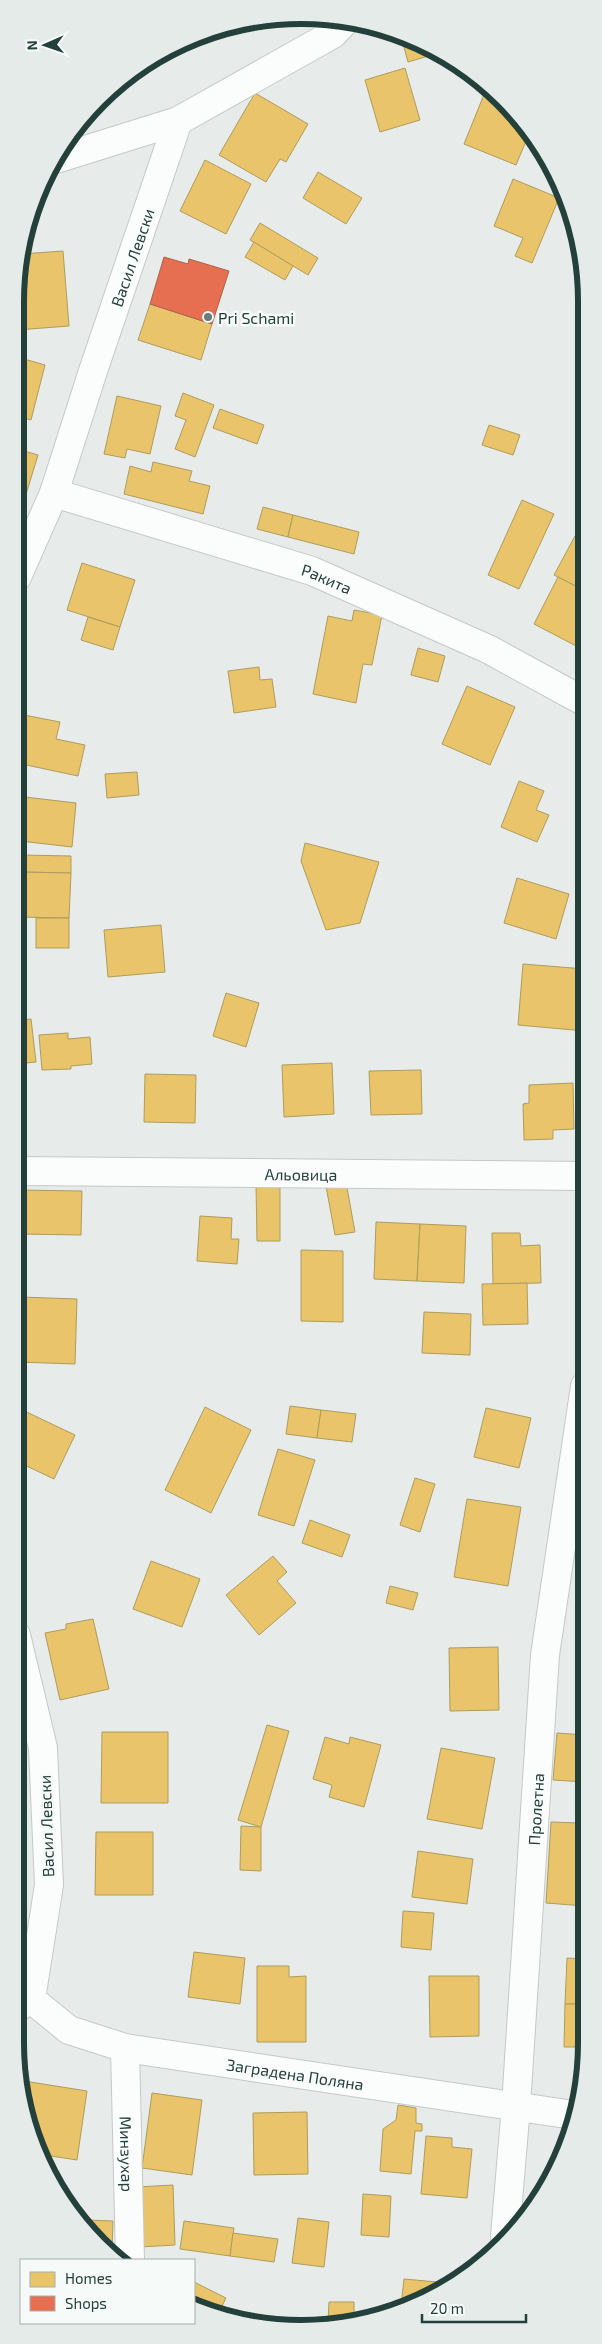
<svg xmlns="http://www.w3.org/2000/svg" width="602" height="2344" font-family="'Exo 2',sans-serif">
  <rect width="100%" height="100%" fill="#e7ecea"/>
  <g fill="#e9c46a" stroke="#ae9c5c">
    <path d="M 408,39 L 428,45 L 439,53 L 408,62 L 402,40 Z"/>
    <path d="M 405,68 L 420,120 L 380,132 L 365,80 Z"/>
    <path d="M 487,87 L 503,99 L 529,134 L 516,165 L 464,144 Z"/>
    <path d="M 255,93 L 308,124 L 286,162 L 280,159 L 266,182 L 219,155 Z"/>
    <path d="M 205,160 L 251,184 L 226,234 L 180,211 Z"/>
    <path d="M 318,172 L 362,198 L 346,224 L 303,198 Z"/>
    <path d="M 513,179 L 559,198 L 532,263 L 515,256 L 523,238 L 494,226 Z"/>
    <path d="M 260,223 L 318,258 L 308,275 L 250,240 Z"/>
    <path d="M 254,242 L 293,266 L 285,280 L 245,257 Z"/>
    <path d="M 63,251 L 69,326 L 17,330 L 17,263 L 21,254 Z"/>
    <path d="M 150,304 L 212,324 L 201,360 L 138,340 Z"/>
    <path d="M 17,357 L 45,365 L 31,420 L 17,416 Z"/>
    <path d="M 183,393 L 214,405 L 195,457 L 175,449 L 186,420 L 175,416 Z"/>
    <path d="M 117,396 L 161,406 L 150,454 L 127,449 L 125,458 L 104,454 Z"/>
    <path d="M 220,409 L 264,425 L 257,444 L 213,428 Z"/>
    <path d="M 489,425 L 520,435 L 513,455 L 482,445 Z"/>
    <path d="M 17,449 L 38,455 L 24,501 L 17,499 Z"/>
    <path d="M 153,462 L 192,471 L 189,481 L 210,486 L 203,514 L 124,494 L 130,466 L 151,472 Z"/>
    <path d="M 522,500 L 554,514 L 519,589 L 488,575 Z"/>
    <path d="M 263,507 L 293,515 L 288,537 L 257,529 Z"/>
    <path d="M 293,515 L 359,532 L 354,554 L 288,537 Z"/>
    <path d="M 575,536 L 585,541 L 585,591 L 554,575 Z"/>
    <path d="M 82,563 L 135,580 L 120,627 L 67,610 Z"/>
    <path d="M 558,577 L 585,591 L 585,640 L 580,648 L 534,624 Z"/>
    <path d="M 354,610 L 382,615 L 372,665 L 363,664 L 356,703 L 313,694 L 328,616 L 352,621 Z"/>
    <path d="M 88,617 L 120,627 L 113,650 L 81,640 Z"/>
    <path d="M 418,648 L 445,656 L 438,682 L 411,675 Z"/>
    <path d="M 259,667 L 260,680 L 272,679 L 276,707 L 234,713 L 228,671 Z"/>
    <path d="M 467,686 L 515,707 L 490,765 L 442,744 Z"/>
    <path d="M 24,715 L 60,722 L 56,739 L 85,745 L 78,776 L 17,763 L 17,750 Z"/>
    <path d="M 137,772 L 139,795 L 107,798 L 105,774 Z"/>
    <path d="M 519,781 L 544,791 L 536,810 L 549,815 L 537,842 L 501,827 Z"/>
    <path d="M 25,797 L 76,803 L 72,847 L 20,841 Z"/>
    <path d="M 305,843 L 379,862 L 360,923 L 326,930 L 301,861 Z"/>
    <path d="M 22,855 L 71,856 L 71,873 L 22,872 Z"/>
    <path d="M 17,872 L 71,873 L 69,918 L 17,917 Z"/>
    <path d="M 517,878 L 569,894 L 556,939 L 504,923 Z"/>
    <rect x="36" y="918" width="33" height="30"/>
    <path d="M 161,925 L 165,972 L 108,977 L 104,930 Z"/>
    <path d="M 523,964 L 585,969 L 585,1031 L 518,1025 Z"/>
    <path d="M 226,993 L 259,1003 L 246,1047 L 213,1036 Z"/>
    <path d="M 31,1019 L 36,1062 L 16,1064 L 16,1021 Z"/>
    <path d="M 68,1033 L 68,1039 L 90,1037 L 92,1064 L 71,1066 L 71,1069 L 42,1070 L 39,1035 Z"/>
    <path d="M 332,1063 L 334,1114 L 284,1117 L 282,1065 Z"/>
    <path d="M 421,1070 L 422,1114 L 371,1115 L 369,1071 Z"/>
    <path d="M 145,1074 L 196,1075 L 195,1123 L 144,1122 Z"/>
    <path d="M 573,1083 L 574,1129 L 553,1130 L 553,1139 L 524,1140 L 523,1104 L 529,1103 L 529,1085 Z"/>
    <path d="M 346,1182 L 355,1232 L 335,1235 L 326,1186 Z"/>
    <path d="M 256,1185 L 280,1185 L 280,1241 L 257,1241 Z"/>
    <path d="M 19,1190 L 82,1191 L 81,1235 L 19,1234 Z"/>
    <path d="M 200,1216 L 232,1218 L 231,1239 L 239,1239 L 237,1264 L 197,1261 Z"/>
    <path d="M 376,1222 L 420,1224 L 417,1281 L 374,1279 Z"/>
    <path d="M 420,1224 L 466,1226 L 464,1283 L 417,1281 Z"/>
    <path d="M 492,1233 L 520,1233 L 521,1246 L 540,1245 L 541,1283 L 493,1284 Z"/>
    <path d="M 301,1250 L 343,1251 L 343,1322 L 301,1321 Z"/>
    <path d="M 527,1283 L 528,1324 L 483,1325 L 482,1284 Z"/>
    <path d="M 20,1297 L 77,1299 L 75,1364 L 17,1362 Z"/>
    <path d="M 424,1312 L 471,1314 L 470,1355 L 422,1353 Z"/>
    <path d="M 290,1406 L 321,1410 L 317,1438 L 286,1434 Z"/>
    <path d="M 16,1407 L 75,1435 L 54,1479 L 16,1461 Z"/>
    <path d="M 205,1407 L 251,1430 L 211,1513 L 165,1490 Z"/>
    <path d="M 486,1408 L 531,1418 L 519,1468 L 474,1457 Z"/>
    <path d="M 321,1410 L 356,1414 L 352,1442 L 317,1438 Z"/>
    <path d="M 278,1449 L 315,1460 L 294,1526 L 258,1515 Z"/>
    <path d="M 415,1478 L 435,1484 L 420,1532 L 400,1525 Z"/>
    <path d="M 467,1499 L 521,1507 L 508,1586 L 454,1577 Z"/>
    <path d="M 310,1520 L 350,1535 L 342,1557 L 302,1543 Z"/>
    <path d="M 273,1556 L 287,1572 L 277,1581 L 296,1603 L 259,1635 L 226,1595 Z"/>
    <path d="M 151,1561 L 200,1579 L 182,1627 L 133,1609 Z"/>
    <path d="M 390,1586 L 418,1593 L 413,1610 L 386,1603 Z"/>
    <path d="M 93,1619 L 109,1689 L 60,1700 L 45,1633 L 66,1629 L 66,1624 Z"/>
    <path d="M 498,1647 L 499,1710 L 450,1711 L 449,1648 Z"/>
    <path d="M 267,1725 L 289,1731 L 261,1827 L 238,1820 Z"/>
    <path d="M 102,1732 L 168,1732 L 168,1803 L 101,1803 Z"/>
    <path d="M 557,1733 L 585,1735 L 585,1782 L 553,1780 Z"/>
    <path d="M 325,1737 L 349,1744 L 350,1737 L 381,1745 L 364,1807 L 329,1797 L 332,1785 L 313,1779 Z"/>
    <path d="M 441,1748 L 495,1758 L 482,1829 L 427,1819 Z"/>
    <path d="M 551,1822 L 579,1823 L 579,1830 L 585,1830 L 585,1906 L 546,1903 Z"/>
    <path d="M 241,1826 L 261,1827 L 261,1871 L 240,1870 Z"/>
    <path d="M 96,1832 L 153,1832 L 153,1895 L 95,1895 Z"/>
    <path d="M 418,1851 L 473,1859 L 467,1904 L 412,1897 Z"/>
    <path d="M 403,1911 L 434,1913 L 431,1950 L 401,1947 Z"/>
    <path d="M 194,1952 L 245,1958 L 240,2004 L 188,1997 Z"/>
    <path d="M 567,1958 L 585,1959 L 585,2004 L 565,2004 Z"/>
    <path d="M 257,1966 L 289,1966 L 289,1977 L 306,1976 L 306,2042 L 257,2042 Z"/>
    <path d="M 429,1976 L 479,1976 L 479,2036 L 430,2037 Z"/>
    <path d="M 565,2004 L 585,2004 L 585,2052 L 580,2052 L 580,2047 L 564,2047 Z"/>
    <path d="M 24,2081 L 87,2091 L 77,2160 L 38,2154 Z"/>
    <path d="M 152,2093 L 202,2100 L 192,2175 L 142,2168 Z"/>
    <path d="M 398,2105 L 416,2108 L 416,2123 L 422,2124 L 422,2131 L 415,2131 L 411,2174 L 380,2171 L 383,2129 L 396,2120 Z"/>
    <path d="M 307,2112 L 308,2174 L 254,2175 L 253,2113 Z"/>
    <path d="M 426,2136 L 452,2138 L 452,2147 L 472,2149 L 467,2198 L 421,2194 Z"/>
    <path d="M 173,2185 L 175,2245 L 140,2247 L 137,2187 Z"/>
    <path d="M 363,2194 L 391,2196 L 389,2237 L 361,2235 Z"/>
    <path d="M 298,2218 L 329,2222 L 324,2267 L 292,2263 Z"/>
    <path d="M 87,2220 L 113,2221 L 112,2252 L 87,2232 Z"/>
    <path d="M 184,2221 L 234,2228 L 230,2256 L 180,2249 Z"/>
    <path d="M 233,2233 L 278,2239 L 274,2262 L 230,2256 Z"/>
    <path d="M 404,2279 L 448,2283 L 401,2306 Z"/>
    <path d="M 194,2282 L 226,2298 L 219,2312 L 194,2305 Z"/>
    <path d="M 329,2302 L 354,2302 L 354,2321 L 328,2322 Z"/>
  </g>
  <path fill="#e76f51" stroke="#ac614a" d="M 164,257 L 188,264 L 189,259 L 229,271 L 212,324 L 150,304 Z"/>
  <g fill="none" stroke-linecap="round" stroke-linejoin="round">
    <defs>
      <g id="minor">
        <path d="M 53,160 L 178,121 L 333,34 L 346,20"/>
        <path id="s1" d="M 54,493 L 312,571 L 488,649 L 585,702"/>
        <path id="s2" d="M 17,577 L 54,493 L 93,371 L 178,121"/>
        <path id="s3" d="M 16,1171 L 585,1176"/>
        <path id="s4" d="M 31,1999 L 69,2030 L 125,2048 L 573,2115"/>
        <path d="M 15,2009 L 31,1999 L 49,1885 L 43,1748 L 16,1635"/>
        <path id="s5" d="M 125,2048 L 130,2260"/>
        <path id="s6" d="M 505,2236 L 516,2106 L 545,1655 L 585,1386"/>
      </g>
    </defs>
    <use href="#minor" stroke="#c4c9c7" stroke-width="30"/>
    <use href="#minor" stroke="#fbfcfc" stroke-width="28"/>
  </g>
  <circle fill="#687c78" stroke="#f6faf8" stroke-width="2" cx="208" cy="317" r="5"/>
  <g text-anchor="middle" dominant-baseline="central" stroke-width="5" stroke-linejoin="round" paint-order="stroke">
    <g font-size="16" fill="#24403b" stroke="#f6faf8">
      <text stroke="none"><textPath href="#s2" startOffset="340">Васил Левски</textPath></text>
      <text stroke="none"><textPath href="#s1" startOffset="286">Ракита</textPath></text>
      <text stroke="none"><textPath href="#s3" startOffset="285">Альовица</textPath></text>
      <text stroke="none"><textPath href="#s6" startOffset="428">Пролетна</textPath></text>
      <text transform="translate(46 1826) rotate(-92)">Васил Левски</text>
      <text stroke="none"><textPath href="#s4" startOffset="280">Заградена Поляна</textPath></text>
      <text stroke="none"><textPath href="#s5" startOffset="106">Минзухар</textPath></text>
    </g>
    <g font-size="16" fill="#24403b" stroke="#f6faf8" text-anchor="start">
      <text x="218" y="317">Pri Schami</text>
    </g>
  </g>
  <path d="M0 0H602V2344H0ZM301 24H301A277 277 0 0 1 578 301V2043A277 277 0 0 1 301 2320H301A277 277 0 0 1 24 2043V301A277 277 0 0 1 301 24Z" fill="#e5ebe9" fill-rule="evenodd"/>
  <path fill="none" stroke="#24403b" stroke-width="6" d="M301 24H301A277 277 0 0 1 578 301V2043A277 277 0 0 1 301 2320H301A277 277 0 0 1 24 2043V301A277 277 0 0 1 301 24Z"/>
  <rect x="20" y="2259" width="175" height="65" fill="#f6faf8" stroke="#a2b0ac"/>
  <rect x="30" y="2272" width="25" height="15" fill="#e9c46a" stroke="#a2b0ac"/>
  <text x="65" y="2284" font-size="15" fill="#24403b">Homes</text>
  <rect x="30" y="2296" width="25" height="15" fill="#e76f51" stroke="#a2b0ac"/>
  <text x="65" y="2309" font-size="15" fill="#24403b">Shops</text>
  <g transform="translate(45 45) rotate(268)" stroke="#f6faf8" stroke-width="4" paint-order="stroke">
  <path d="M0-4L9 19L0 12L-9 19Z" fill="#24403b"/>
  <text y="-8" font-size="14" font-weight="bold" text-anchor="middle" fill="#24403b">N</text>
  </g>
  <path d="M422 2314v8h104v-8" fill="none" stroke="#24403b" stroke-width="2.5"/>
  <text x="430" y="2314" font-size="15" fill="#24403b" stroke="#f6faf8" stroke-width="4" paint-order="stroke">20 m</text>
</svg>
